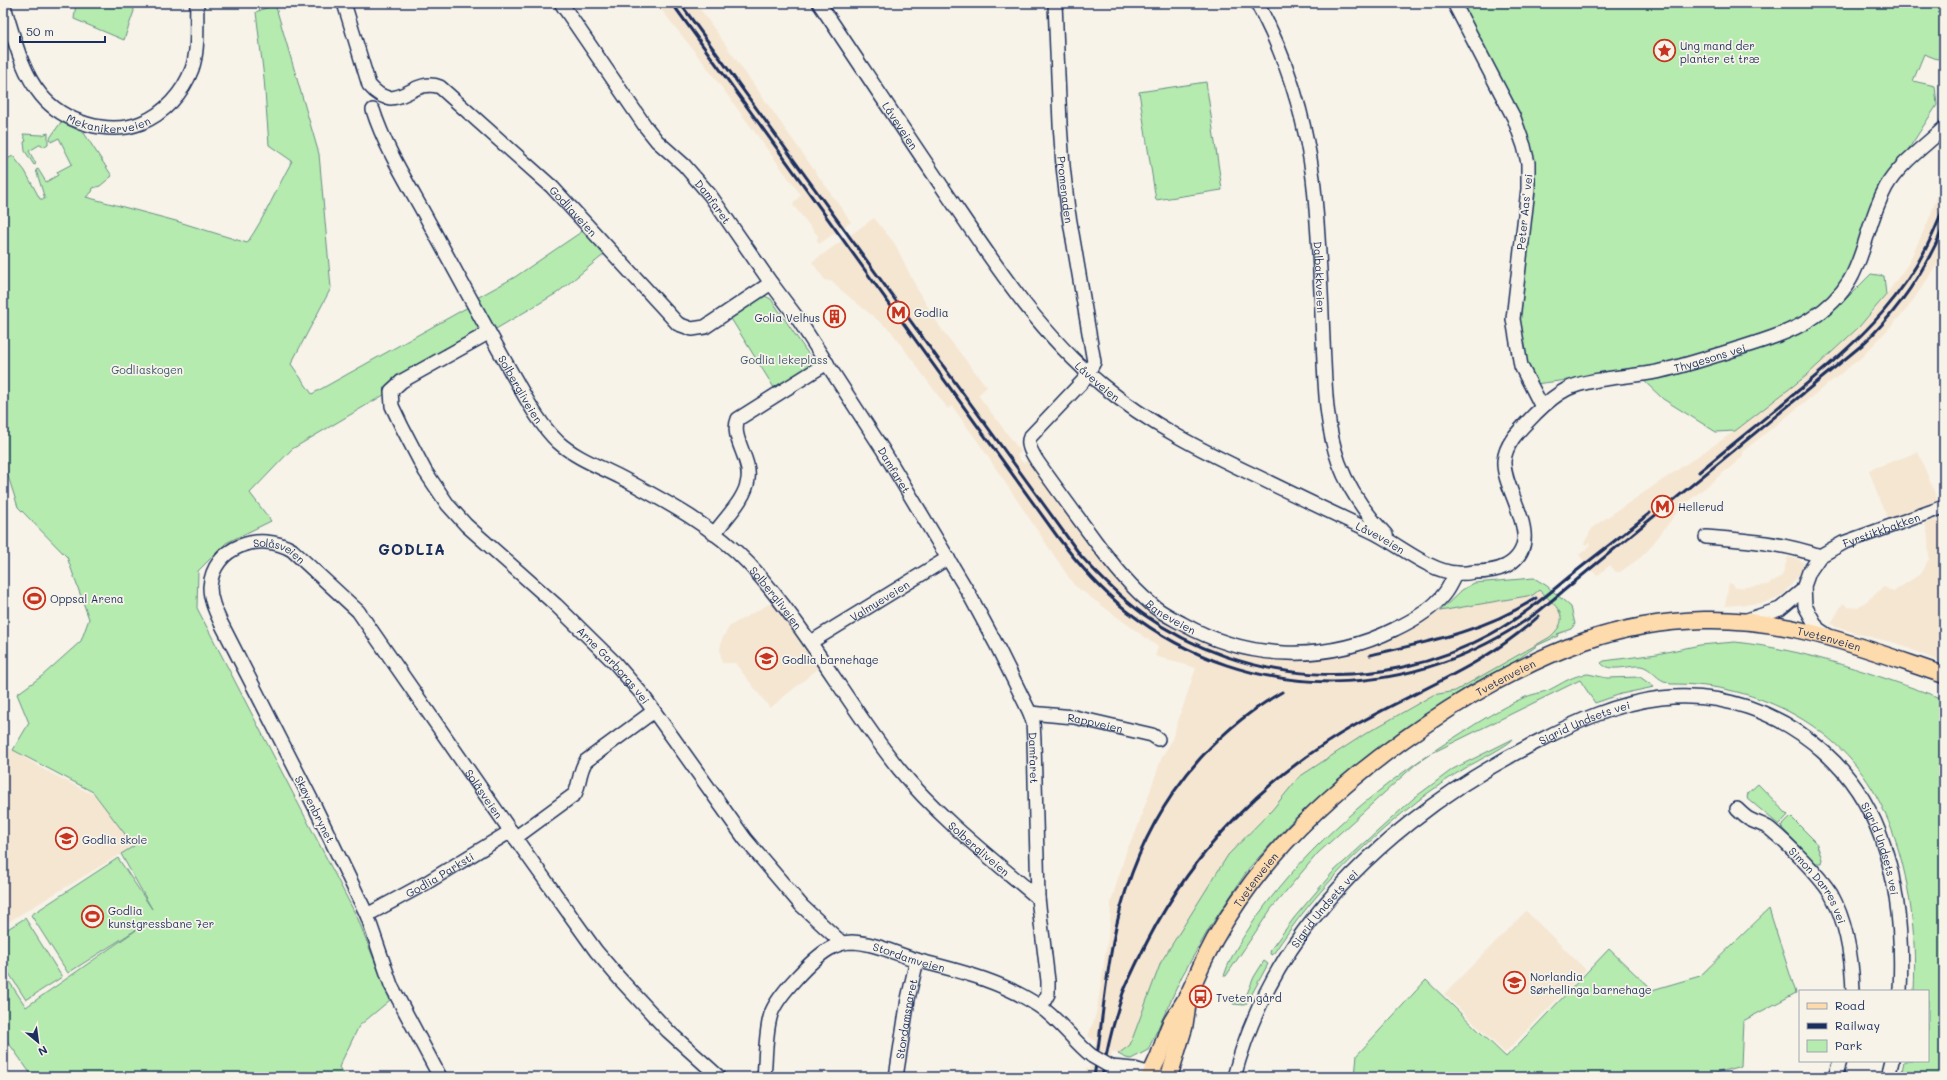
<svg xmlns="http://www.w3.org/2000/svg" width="1947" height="1080" font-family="Mali,sans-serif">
  <rect width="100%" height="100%" fill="#f7f3e8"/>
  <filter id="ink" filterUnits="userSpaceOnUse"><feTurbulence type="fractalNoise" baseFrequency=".025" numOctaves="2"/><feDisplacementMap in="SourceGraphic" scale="8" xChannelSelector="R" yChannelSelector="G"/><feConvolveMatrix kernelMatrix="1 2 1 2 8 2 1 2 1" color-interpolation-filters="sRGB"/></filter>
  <g filter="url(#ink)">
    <g fill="#f5e6d2">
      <path d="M 656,3 L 696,3 L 851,222 L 819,244 L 817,240 L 818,236 L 793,205 L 795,201 L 801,195 L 706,66 Z"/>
      <path d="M 1944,158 L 1944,255 L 1907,309 L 1863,356 L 1742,452 L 1743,455 L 1739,460 L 1681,507 L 1649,549 L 1641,557 L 1620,572 L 1616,572 L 1610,565 L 1597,576 L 1579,555 L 1591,545 L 1589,542 L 1586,545 L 1584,543 L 1593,527 L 1735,431 L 1806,376 L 1859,327 L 1875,310 L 1908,264 L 1927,224 L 1936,200 Z"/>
      <path d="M 874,218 L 895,244 L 917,289 L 942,330 L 987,387 L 978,395 L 1021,452 L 1017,455 L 1021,461 L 1024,463 L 1027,460 L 1121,586 L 1123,589 L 1125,587 L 1144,607 L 1226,649 L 1243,654 L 1279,659 L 1307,658 L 1355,651 L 1400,634 L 1440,611 L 1532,595 L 1539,590 L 1556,606 L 1561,615 L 1560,627 L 1550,637 L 1455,691 L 1433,695 L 1365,734 L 1299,777 L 1272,810 L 1228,855 L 1161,962 L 1130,1045 L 1118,1054 L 1112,1051 L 1106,1077 L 1085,1077 L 1086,1068 L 1089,1070 L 1096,1042 L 1088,1036 L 1096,1014 L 1101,985 L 1110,923 L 1111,902 L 1127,849 L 1135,834 L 1162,757 L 1171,742 L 1196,668 L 1155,656 L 1158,647 L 1074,585 L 976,439 L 952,406 L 948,409 L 891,331 L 836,286 L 833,282 L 825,280 L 812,262 Z"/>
      <path d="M 1918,452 L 1938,501 L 1889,520 L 1880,502 L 1869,470 Z"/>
      <path d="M 1944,517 L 1944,663 L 1895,643 L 1855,633 L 1831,624 L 1843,603 L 1848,607 L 1858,608 L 1884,587 L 1893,592 L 1920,574 L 1929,559 L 1928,537 L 1925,523 Z"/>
      <path d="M 1788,557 L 1798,559 L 1804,563 L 1799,575 L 1783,595 L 1763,603 L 1725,606 L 1729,583 L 1734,585 L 1735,588 L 1767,585 L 1782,576 Z"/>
      <path d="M 771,603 L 775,605 L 819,668 L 770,708 L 735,663 L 722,663 L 720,649 L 722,639 L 730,626 Z"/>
      <path d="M 3,744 L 43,769 L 94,795 L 125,831 L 134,846 L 3,925 Z"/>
      <path d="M 1526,911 L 1586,970 L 1505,1053 L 1444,994 Z"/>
    </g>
    <g fill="#b5ebae" stroke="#688d86">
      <path d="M 76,3 L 133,3 L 134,11 L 124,40 L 74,19 Z"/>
      <path d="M 1461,3 L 1944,3 L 1944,56 L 1937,59 L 1924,54 L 1913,81 L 1935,86 L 1937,105 L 1895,170 L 1844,282 L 1809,316 L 1765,334 L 1712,351 L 1624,373 L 1535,384 L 1526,362 L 1518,314 L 1532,165 Z"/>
      <path d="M 275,4 L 319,154 L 331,288 L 291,364 L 312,394 L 477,302 L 477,298 L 515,277 L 590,226 L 612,248 L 557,293 L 292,449 L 250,493 L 271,521 L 226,543 L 198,571 L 197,608 L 358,919 L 390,1000 L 359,1026 L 339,1067 L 345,1077 L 33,1077 L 3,1035 L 3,972 L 26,1007 L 142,926 L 68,973 L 31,915 L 118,858 L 152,909 L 121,854 L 134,846 L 93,792 L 13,750 L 29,723 L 17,694 L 42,676 L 81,641 L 89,619 L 67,557 L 18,507 L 3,461 L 3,161 L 13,156 L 25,171 L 40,199 L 45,199 L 36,170 L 38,169 L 46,182 L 58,175 L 57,172 L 72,164 L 59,138 L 51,142 L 50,138 L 61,122 L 84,133 L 112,176 L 100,186 L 93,188 L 92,192 L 86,197 L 176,221 L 247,243 C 265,217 277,188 292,161 L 269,145 L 264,78 L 256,12 Z"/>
      <path d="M 1206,82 L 1222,190 L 1156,200 L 1139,92 Z"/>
      <path d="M 48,133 L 48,144 L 43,147 L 41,144 L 29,151 L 36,164 L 34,165 L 25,151 L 24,142 L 26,141 L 23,134 L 42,135 Z"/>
      <path d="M 1871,274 L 1884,276 L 1886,295 L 1859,327 L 1806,376 L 1735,431 L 1716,432 L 1663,399 L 1642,379 L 1813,323 L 1833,312 Z"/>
      <path d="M 765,296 L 771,299 L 813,361 L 812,367 L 776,391 L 730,317 L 760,297 Z"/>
      <path d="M 1534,578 L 1547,586 L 1571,607 L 1575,624 L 1571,629 L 1557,634 L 1558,636 L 1538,645 L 1514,662 L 1472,684 L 1403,729 L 1340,778 L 1289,824 L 1249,868 L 1210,927 L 1182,976 L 1148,1050 L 1131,1059 L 1126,1058 L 1118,1054 L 1130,1045 L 1161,962 L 1228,855 L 1272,810 L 1299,777 L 1365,734 L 1433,695 L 1455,691 L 1550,637 C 1573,617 1556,606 1539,590 L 1533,595 L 1440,611 L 1462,590 L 1474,583 Z"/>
      <path d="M 1735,642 C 1808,650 1876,675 1944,699 L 1944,1077 L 1901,1077 L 1904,1061 L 1928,1061 L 1928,991 L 1914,991 C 1917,931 1909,866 1884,811 C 1846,727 1759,683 1670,684 L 1668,682 C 1657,681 1652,668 1641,666 C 1630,665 1608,673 1601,663 L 1604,661 L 1657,654 L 1700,645 Z"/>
      <path d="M 1588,674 L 1607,678 L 1640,677 L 1654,687 L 1621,694 L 1595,703 L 1580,680 L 1432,753 L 1417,763 L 1318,853 L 1271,909 L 1226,976 L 1224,976 C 1231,954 1244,936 1256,918 C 1309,843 1383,782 1460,734 C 1480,721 1501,708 1523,698 C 1532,694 1541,693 1549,690 C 1563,683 1573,675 1588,674 Z"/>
      <path d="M 1513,739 C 1508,746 1473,763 1464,769 C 1451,776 1440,785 1428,793 C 1369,838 1315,890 1274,953 L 1271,955 L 1270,953 L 1271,949 L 1294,918 L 1333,872 L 1414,798 L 1453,769 Z"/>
      <path d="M 1758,784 L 1788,815 L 1779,825 L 1747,798 L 1748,793 Z"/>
      <path d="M 1791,817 L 1816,842 L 1822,859 L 1821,863 L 1816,863 L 1781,827 Z"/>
      <path d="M 1769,909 L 1796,993 L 1743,1021 L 1741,1066 L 1701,1077 L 1355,1077 L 1357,1055 L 1426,980 L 1506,1057 L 1609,949 L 1652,990 L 1700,976 Z"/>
      <path d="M 25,918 L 62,977 L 26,1000 L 3,964 L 3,932 Z"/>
      <path d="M 1264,961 L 1268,964 L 1247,1003 L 1244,1005 L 1233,1004 L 1234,1001 L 1244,1001 L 1254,977 Z"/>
    </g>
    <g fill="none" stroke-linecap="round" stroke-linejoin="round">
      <defs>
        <g id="minor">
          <path id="s1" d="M 3,3 C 13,33 20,70 41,95 C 63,122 108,136 141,123 C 164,114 183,93 192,69 C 199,49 196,25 197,3"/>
          <path id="s2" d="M 344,3 L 369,85 C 397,118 411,76 440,87 L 552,187 L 678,324 L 692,329 L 705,327 L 771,283"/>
          <path id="s3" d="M 561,3 L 645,126 L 657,141 L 684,165 L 710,195 L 771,283 L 798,319 L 883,450 L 968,592 L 997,646 L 1030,713 L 1033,722 L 1034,741 L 1038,898 L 1048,981 L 1048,994 L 1041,1007"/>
          <path id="s4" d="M 819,3 C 862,67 904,131 947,194 C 994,263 1038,332 1102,385 C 1149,424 1203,451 1258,477 C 1295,495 1332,513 1369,530 C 1396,542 1429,572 1457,573 C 1463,574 1468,573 1474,572 C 1484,572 1496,571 1506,566 C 1549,542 1502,492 1504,461 C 1506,441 1522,428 1535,414 C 1544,405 1555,395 1567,389 C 1588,378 1631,377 1656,372 C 1680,367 1704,359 1727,352 C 1755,343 1786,335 1811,319 C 1869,282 1858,239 1886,187 C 1899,164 1925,146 1944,128"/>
          <path id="s5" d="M 1055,3 L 1060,124 L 1063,166 L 1068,210 L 1094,362 L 1084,380 L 1030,437 C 1026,445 1033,454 1037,461 C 1056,488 1076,515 1096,542 C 1112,564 1129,585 1150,603 C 1159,612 1172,618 1183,624 C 1249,661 1327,663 1395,629 C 1412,621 1432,610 1444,594 C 1449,588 1452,580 1456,573"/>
          <path id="s6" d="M 1257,3 C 1286,56 1305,118 1313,178 C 1319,230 1321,287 1323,340 C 1325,380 1325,425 1339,463 C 1349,490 1366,514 1386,535"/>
          <path d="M 1454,3 L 1514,118 L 1524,146 L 1528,163 L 1528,189 L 1513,319 L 1521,366 L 1542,407"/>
          <path id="s7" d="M 373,110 C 386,151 412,190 432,228 C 458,276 484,324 511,372 C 525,396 538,423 558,442 C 577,459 601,467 622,478 C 667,502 714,527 749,564 C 807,627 846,703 899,769 C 939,818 991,858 1038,898"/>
          <path id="s8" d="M 488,333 L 402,381 L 391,391 L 392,406 L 402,427 L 425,471 L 448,505 L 466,525 L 556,605 L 615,663 L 641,693 L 745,839 L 802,906 L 842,943"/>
          <path d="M 714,534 C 725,518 746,499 748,479 C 751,458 730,438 738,419 L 827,363"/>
          <path d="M 1706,537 C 1745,540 1783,543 1820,556"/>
          <path d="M 1747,620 L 1780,609 L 1804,589"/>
          <path id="s9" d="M 1830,637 L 1818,629 L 1805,606 L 1804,586 L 1809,572 L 1820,556 L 1843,543 L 1944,507"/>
          <path id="s10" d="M 811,642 L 948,558"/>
          <path id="s11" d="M 1030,713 L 1074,717 L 1152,735 L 1158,739"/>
          <path id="s12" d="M 1737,809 C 1741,813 1746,818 1751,820 C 1757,823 1765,825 1770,829 C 1788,844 1819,875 1831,894 C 1847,923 1852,959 1853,991"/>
          <path d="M 515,838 L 575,794 C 580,783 579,771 586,761 L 654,711"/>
          <path id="s13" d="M 367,915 L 426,883 L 511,831"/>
          <path d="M 1111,1067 L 1134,1069 L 1160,1077"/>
          <path id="s14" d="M 440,1077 L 391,985 L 367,915 L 315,807 L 221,623 C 216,612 210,600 210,587 C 213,546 260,531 292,550 L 358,611 L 367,624 L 523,849 L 596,951 L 619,978 L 668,1031 L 719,1077"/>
          <path id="s15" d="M 764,1077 C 766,1057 765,1033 771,1014 C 777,996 812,959 829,949 C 836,945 843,942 852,942 C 877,943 900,956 924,962 C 964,972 1005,983 1039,1006 C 1060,1020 1073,1041 1092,1056"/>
          <path id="s16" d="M 896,1077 L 908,999 L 917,960"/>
          <path id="s17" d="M 1234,1077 C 1248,1025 1271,976 1303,932 C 1363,850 1449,786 1539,741 C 1577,721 1618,703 1661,698 C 1721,691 1780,712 1824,752 C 1891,811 1904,906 1900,991"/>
          <path d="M 1835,1077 L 1840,1061"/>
          <path d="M 1888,1077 L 1892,1061"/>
        </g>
        <g id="major">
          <path id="s18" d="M 1150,1077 C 1152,1070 1155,1065 1158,1058 C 1162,1048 1165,1036 1170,1025 C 1175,1015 1183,1005 1188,995 C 1194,983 1199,970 1205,958 C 1218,931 1235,905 1253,881 C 1326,784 1471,681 1585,641 C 1623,628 1664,621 1704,620 C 1791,618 1863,648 1944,675"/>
          <path d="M 1169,1077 L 1184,1028 L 1188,1001"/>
        </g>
      </defs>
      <use href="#minor" stroke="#1b2f5e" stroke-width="16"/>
      <use href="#major" stroke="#1b2f5e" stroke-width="19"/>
      <use href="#minor" stroke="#f7f3e8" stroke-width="13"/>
      <use href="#major" stroke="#fedbac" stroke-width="16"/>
      <g stroke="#1b2f5e" stroke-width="3">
        <path d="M 672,3 L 1057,536 C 1078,564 1100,589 1127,611 C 1251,708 1415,703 1539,611 L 1862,345 C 1898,311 1925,271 1944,226"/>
        <path d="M 680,3 L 1081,556 C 1100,577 1120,597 1143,614 C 1245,686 1381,695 1491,634 C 1520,618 1545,597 1570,576 C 1597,555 1623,534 1650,513"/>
        <path d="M 1699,472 C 1730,446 1762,421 1793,395 C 1861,339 1914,293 1944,206"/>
        <path d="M 1370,655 C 1428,642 1485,631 1536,598"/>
        <path d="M 1094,1077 C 1102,1027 1105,976 1116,927 C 1138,829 1193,743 1282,692"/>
        <path d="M 1102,1077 C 1107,1049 1114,1020 1123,993 C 1130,976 1139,958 1147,942 C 1195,848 1268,774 1359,723 C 1423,687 1483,667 1539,616"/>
      </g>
      <defs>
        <path id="minor-bridge" d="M 1092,1056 L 1111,1067"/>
      </defs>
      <use href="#minor-bridge" stroke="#1b2f5e" stroke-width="16" stroke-linecap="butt"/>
      <use href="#minor-bridge" stroke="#f7f3e8" stroke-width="13"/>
    </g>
  </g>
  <defs>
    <symbol id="sight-ring" viewBox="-11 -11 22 22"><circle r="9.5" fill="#f7f3e8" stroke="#c8321e" stroke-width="1.5"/><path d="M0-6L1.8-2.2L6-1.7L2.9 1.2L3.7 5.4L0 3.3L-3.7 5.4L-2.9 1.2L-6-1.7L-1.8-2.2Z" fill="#c8321e"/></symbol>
    <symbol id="metro-ring" viewBox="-11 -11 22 22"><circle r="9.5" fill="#f7f3e8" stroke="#c8321e" stroke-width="1.5"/><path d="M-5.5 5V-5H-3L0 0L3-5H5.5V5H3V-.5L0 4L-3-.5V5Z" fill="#c8321e"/></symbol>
    <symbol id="building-ring" viewBox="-11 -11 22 22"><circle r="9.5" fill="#f7f3e8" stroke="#c8321e" stroke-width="1.5"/><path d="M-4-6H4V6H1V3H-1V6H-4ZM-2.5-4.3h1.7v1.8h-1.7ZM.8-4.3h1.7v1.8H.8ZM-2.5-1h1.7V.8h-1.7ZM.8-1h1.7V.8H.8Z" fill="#c8321e"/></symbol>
    <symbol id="stadium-ring" viewBox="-11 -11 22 22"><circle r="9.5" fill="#f7f3e8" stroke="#c8321e" stroke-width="1.5"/><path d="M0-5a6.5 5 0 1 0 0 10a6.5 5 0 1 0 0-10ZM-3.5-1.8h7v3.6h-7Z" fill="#c8321e"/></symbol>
    <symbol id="school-ring" viewBox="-11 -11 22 22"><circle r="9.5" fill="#f7f3e8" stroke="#c8321e" stroke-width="1.5"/><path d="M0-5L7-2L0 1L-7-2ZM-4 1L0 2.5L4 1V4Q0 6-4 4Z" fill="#c8321e"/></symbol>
    <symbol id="bus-ring" viewBox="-11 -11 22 22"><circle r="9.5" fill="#f7f3e8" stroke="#c8321e" stroke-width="1.5"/><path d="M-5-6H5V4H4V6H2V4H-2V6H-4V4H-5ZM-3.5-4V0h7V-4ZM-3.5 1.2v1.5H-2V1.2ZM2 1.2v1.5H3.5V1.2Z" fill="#c8321e"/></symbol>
  </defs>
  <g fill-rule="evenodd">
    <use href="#sight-ring" x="1652" y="38" width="25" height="25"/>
    <use href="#metro-ring" x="886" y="300" width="25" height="25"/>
    <use href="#building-ring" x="822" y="304" width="25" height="25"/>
    <use href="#metro-ring" x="1650" y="494" width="25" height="25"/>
    <use href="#stadium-ring" x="22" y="586" width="25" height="25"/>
    <use href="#school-ring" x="754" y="646" width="25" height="25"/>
    <use href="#school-ring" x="54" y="826" width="25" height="25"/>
    <use href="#stadium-ring" x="80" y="904" width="25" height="25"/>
    <use href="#school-ring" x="1502" y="970" width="25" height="25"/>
    <use href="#bus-ring" x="1188" y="984" width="25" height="25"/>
  </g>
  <g text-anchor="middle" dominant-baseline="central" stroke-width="3.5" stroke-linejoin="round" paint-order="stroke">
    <g font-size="11" fill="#1b2f5e" stroke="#f7f3e8" text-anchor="start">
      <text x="1680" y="45">Ung mand der<tspan x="1680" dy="13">planter et træ</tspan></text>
      <text x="914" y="312">Godlia</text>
      <text x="820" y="317" text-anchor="end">Golia Velhus</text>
      <text x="1678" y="506">Hellerud</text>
      <text x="50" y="598">Oppsal Arena</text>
      <text x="782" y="659">Godlia barnehage</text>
      <text x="82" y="839">Godlia skole</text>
      <text x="108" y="910">Godlia<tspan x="108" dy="13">kunstgressbane 7er</tspan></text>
      <text x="1530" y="976">Norlandia<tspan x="1530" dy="13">Sørhellinga barnehage</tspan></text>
      <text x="1216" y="997">Tveten gård</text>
    </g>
    <g font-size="11" fill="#1b2f5e" stroke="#f7f3e8">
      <text stroke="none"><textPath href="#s1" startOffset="177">Mekanikerveien</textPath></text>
      <text stroke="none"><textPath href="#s4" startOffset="147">Låveveien</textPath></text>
      <text stroke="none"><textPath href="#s5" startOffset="187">Promenaden</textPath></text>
      <text stroke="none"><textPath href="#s3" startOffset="251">Damfaret</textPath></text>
      <text stroke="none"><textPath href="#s2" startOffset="346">Godliaveien</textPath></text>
      <text transform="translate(1524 212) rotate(-84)">Peter Aas’ vei</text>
      <text stroke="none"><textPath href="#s6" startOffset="284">Dalbakkveien</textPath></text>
      <text stroke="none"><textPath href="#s4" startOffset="1290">Thygesons vei</textPath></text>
      <text stroke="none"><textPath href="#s4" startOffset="471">Låveveien</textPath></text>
      <text stroke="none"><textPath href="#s7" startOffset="316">Solbergliveien</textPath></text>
      <text stroke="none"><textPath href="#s3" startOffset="575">Damfaret</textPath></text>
      <text stroke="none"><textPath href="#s9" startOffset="162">Fyrstikkbakken</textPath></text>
      <text stroke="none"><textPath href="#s4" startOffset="795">Låveveien</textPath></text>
      <text stroke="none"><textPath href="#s14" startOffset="638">Solåsveien</textPath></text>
      <text stroke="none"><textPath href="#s7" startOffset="652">Solbergliveien</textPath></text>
      <text stroke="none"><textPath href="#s10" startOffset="80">Valmueveien</textPath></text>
      <text stroke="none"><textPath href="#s5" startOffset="694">Baneveien</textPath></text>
      <text stroke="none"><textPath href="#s18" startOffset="885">Tvetenveien</textPath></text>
      <text stroke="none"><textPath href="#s8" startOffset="473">Arne Garborgs vei</textPath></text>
      <text stroke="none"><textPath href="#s18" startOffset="549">Tvetenveien</textPath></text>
      <text stroke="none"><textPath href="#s11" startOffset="66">Rappveien</textPath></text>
      <text stroke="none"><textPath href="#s17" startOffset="517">Sigrid Undsets vei</textPath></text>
      <text stroke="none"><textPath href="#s3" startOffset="899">Damfaret</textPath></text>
      <text stroke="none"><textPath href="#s14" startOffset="962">Solåsveien</textPath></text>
      <text transform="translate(315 809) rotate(63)">Skøyenbrynet</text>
      <text stroke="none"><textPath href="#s7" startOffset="976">Solbergliveien</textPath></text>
      <text stroke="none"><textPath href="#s17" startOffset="889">Sigrid Undsets vei</textPath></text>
      <text stroke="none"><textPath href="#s13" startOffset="83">Godlia Parksti</textPath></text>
      <text stroke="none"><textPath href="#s18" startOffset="225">Tvetenveien</textPath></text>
      <text stroke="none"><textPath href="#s12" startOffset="114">Simon Darres vei</textPath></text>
      <text stroke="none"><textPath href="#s17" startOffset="193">Sigrid Undsets vei</textPath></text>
      <text stroke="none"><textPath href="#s15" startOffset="235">Stordamveien</textPath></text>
      <text stroke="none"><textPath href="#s16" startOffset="59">Stordamsnaret</textPath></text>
    </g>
    <g font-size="11" fill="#3a556e" stroke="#f7f3e8">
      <text x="784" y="359">Godlia lekeplass</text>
      <text x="147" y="369">Godliaskogen</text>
    </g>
    <g font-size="15" font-weight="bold" letter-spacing="1" fill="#1b2f5e" stroke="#f7f3e8">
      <text x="412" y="549">GODLIA</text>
    </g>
  </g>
  <rect width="1947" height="1080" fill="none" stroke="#f7f3e8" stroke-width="16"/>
  <rect x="8" y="8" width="1931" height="1064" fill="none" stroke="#1b2f5e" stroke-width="1.5" filter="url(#ink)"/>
  <rect x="1799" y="990" width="130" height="72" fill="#f7f3e8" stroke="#9fa5b1"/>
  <rect x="1807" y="1003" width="20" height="6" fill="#fedbac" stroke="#9fa5b1"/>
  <text x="1835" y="1010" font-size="12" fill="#1b2f5e">Road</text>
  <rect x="1807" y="1023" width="20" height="6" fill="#1b2f5e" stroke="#9fa5b1"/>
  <text x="1835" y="1030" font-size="12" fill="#1b2f5e">Railway</text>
  <rect x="1807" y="1040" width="20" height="12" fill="#b5ebae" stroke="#9fa5b1"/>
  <text x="1835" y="1050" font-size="12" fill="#1b2f5e">Park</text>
  <g transform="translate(38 1042) rotate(151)" stroke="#f7f3e8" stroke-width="3" paint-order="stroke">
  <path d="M0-3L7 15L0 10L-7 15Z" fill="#1b2f5e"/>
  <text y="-6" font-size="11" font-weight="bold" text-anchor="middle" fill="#1b2f5e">N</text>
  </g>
  <path d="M20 36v6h85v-6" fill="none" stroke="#1b2f5e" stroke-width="2"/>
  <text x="26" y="36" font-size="12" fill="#1b2f5e" stroke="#f7f3e8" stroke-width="3" paint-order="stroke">50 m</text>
</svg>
